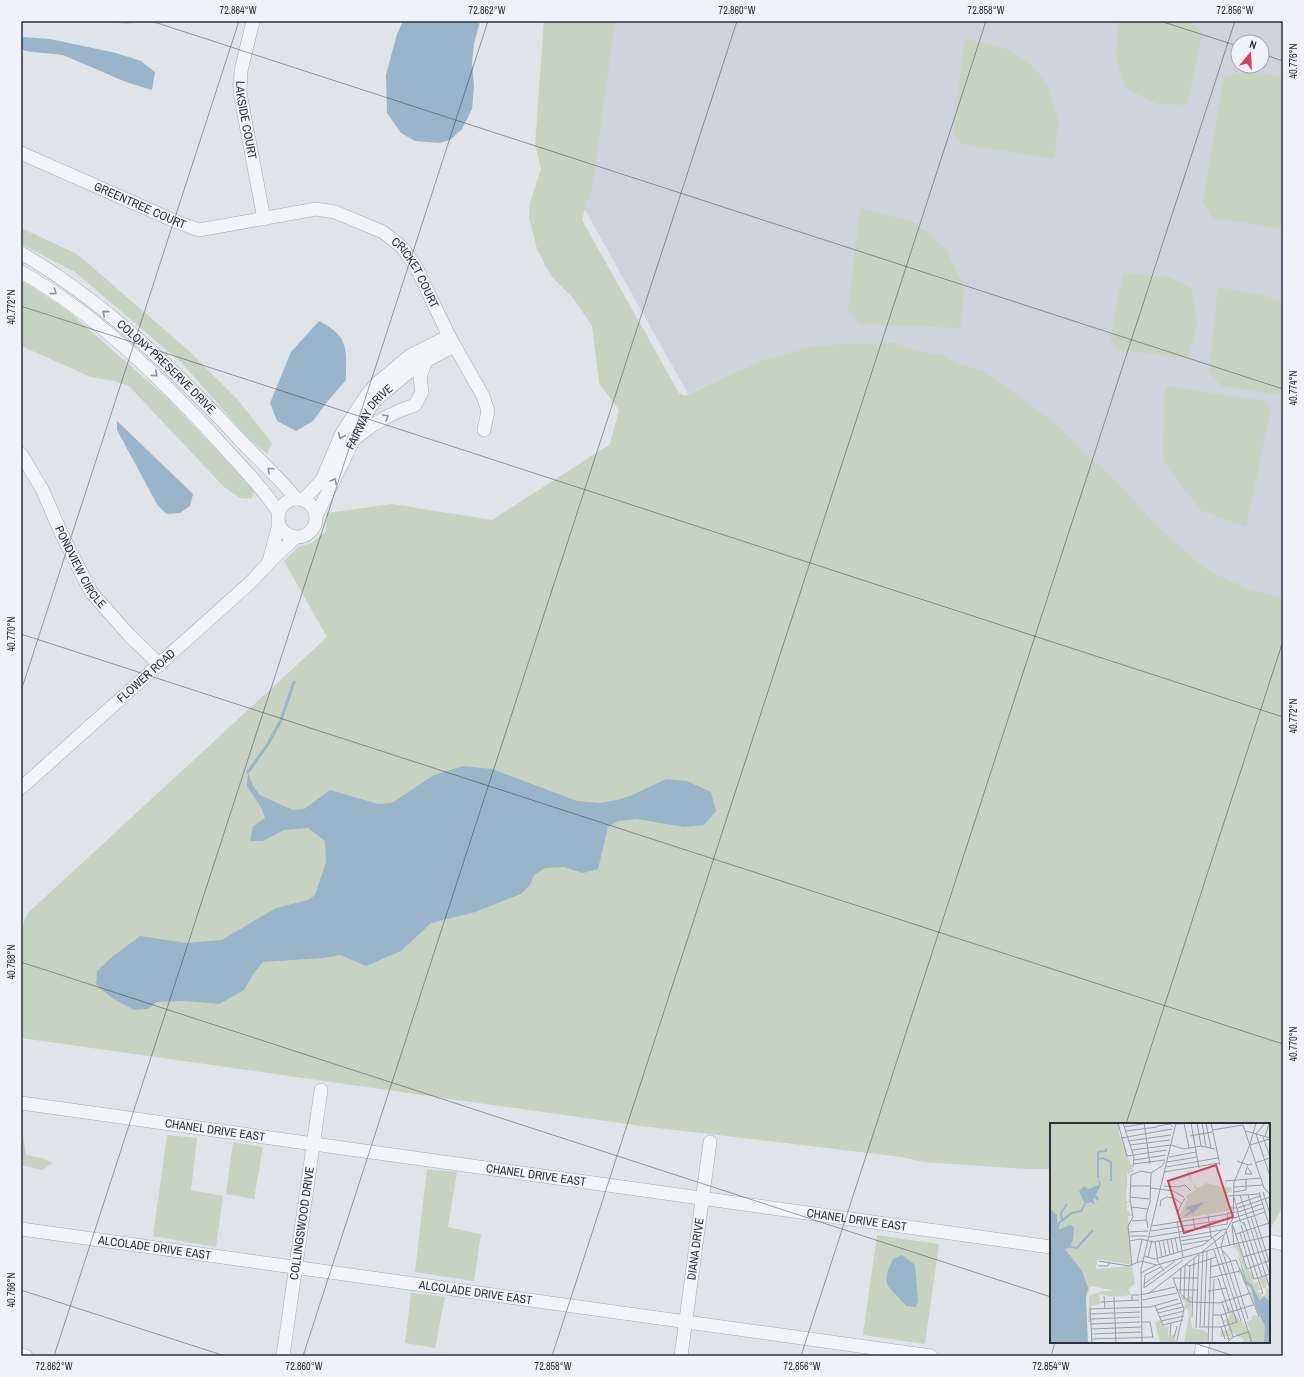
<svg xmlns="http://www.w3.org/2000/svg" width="1304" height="1377" font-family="'Archivo Narrow',sans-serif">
  <rect width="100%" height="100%" fill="#dfe4e9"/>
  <path fill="#cdd3db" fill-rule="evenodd" d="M 608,21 L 1283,21 L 1283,608 L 1219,581 L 1125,498 L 759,361 L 688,394 L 579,199 ZM 1238,42 L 1262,42 L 1262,66 L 1238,66 Z"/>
  <g fill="#c6d3c0">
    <path d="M 100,21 L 153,21 L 127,24 Z"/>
    <path d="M 544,21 L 615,21 L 592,190 L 586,204 L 582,220 L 679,393 L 685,396 L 759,361 L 779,357 L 807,347 L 845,344 L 894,343 L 924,352 L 942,354 L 956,363 L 984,371 L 1050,419 L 1116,481 L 1155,524 L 1207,570 L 1246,588 L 1283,598 L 1283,1207 L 1269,1231 L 1269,1124 L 1051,1124 L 1051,1169 L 1027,1169 L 923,1162 L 902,1157 L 641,1126 L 21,1038 L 21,928 L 28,913 L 327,637 L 284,561 L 298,547 L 312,543 L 326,531 L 327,513 L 392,504 L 492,520 L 610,444 L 619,410 L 599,383 L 592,326 L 573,298 L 551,276 L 537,249 L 529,218 L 530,203 L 541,169 L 535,144 Z"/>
    <path d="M 1118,21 L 1191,21 L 1202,35 L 1187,105 L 1157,104 L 1125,88 L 1116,57 Z"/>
    <path d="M 965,39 L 1002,47 L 1030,63 L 1048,85 L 1059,121 L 1054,159 L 961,144 L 953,134 Z"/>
    <path d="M 1253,72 L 1283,77 L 1283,229 L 1212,218 L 1203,202 L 1224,76 Z"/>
    <path d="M 860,208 L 914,222 L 946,249 L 964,288 L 961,328 L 859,324 L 848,309 Z"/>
    <path d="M 21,228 L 77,254 L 188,350 L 237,399 L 272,443 L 267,454 L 247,437 L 183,364 L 75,272 L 21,244 Z"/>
    <path d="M 1123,273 L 1169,277 L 1192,288 L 1197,326 L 1187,358 L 1118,350 L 1110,340 Z"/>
    <path d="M 21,280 L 68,311 L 168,399 L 255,491 L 251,499 L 240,498 L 224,487 L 130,387 L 115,381 L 91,377 L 21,346 Z"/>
    <path d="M 1218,287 L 1265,296 L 1283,302 L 1283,395 L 1221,386 L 1209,371 Z"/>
    <path d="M 1166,386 L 1265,401 L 1271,409 L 1246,527 L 1200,510 L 1163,461 L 1164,395 Z"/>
    <path d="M 21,1134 L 23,1134 L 26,1155 L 42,1158 L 53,1163 L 42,1170 L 21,1165 Z"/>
    <path d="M 167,1135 L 197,1138 L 191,1190 L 223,1196 L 216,1247 L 153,1236 Z"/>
    <path d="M 233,1142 L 263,1147 L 254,1199 L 226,1194 Z"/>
    <path d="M 427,1169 L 457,1172 L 448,1227 L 481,1234 L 474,1281 L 415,1272 Z"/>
    <path d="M 877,1235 L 939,1244 L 925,1344 L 863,1335 Z"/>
    <path d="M 411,1293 L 445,1297 L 435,1348 L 405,1343 Z"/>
  </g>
  <g fill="#9ab4ca">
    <path d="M 403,21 L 480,21 L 474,44 L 472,62 L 474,86 L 472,109 L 462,129 L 450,140 L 439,143 L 415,141 L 401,133 L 387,113 L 386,75 L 397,34 Z"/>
    <path d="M 24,37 L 50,39 L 116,53 L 141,61 L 155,72 L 152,90 L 126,82 L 63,55 L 25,51 L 21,48 L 21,38 Z"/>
    <path d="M 319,321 C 350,337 346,349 346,380 L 327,402 L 313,421 L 296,431 L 277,421 L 270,403 L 291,352 Z"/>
    <path d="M 117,421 L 193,494 L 190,506 L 180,513 L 167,514 L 158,506 L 117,430 Z"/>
    <path d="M 463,766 L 492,769 L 577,801 L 599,803 L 617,800 L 630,796 L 666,779 L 687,781 L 711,792 L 716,811 L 704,825 L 684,827 L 637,819 L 618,821 L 608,827 L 598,869 L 583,873 L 564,867 L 545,868 L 534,875 L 530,885 L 521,894 L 475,912 L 431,923 L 401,951 L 366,966 L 340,955 L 323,958 L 263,962 L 254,973 L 244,990 L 219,1004 L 184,1001 L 157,1002 L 148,1009 L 134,1010 L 112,998 L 96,985 L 97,971 L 112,957 L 140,936 L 186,943 L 222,940 L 276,908 L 308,900 L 315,895 L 326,862 L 325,841 L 308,828 L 284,830 L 263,841 L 250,841 L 253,826 L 265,818 L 261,807 L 247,786 L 248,772 L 253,786 L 260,795 L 293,810 L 304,809 L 330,790 L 378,804 L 392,803 L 434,775 Z"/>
    <path d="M 902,1255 L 915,1265 L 918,1301 L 916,1307 L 906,1306 C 889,1285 879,1288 893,1259 Z"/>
  </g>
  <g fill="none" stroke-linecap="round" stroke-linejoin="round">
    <path stroke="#9ab4ca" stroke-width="3" d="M 248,772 L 268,744 L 281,720 L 294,682"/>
    <defs>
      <g id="minor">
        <path id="s1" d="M 253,21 L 241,71 L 240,93 L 264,219"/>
        <path id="s2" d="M 21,153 L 177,222 L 199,230 L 316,209 L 335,212 L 383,232 L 402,247 L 416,267 L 449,336 L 483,396 L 488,411 L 484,430"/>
        <path id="s3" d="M 21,253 C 105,302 176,371 242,442 C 260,461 280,478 296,499"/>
        <path d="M 21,272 C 96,314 163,380 220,443 C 241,466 262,487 279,513"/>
        <path d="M 357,437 C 375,422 392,412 415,405 L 422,392 L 420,377 L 426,361"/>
        <path id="s4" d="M 21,454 L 42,489 L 62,535 L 91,592 L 129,635 L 160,665"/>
        <circle cx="297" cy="518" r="19"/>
        <path d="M 303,500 L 322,480 L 342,433 L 366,396 L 375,385 L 411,355 L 449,336"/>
        <path id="s5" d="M 316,516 L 370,407 L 380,396 L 416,366 L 454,346"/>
        <path d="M 269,561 L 279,524"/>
        <path id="s6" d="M 21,788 L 252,581 C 266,565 280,551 296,537"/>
        <path id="s7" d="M 21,1103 L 1051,1247"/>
        <path id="s8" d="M 21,1229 L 931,1356"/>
        <path d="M 1269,1241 L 1283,1244"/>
        <path d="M 21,1355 L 26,1356"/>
        <path id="s9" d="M 283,1356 L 321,1090"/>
        <path id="s10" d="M 681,1356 L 710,1142"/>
        <path d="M 1201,1356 L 1203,1342"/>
      </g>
    </defs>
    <use href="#minor" stroke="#a4abb3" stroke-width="14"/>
    <use href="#minor" stroke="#f2f4f7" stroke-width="13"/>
  </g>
  <defs><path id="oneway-chevron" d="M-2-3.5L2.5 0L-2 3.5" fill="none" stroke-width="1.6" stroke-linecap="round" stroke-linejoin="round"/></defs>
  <g stroke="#8d939c">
    <use href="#oneway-chevron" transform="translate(54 292) rotate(36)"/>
    <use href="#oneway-chevron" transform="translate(105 313) rotate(-140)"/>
    <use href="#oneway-chevron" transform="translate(155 374) rotate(41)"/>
    <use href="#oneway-chevron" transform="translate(386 417) rotate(-30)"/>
    <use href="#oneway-chevron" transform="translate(341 436) rotate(115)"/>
    <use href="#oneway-chevron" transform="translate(270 470) rotate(-137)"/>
    <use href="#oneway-chevron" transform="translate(334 481) rotate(-62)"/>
  </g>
  <path fill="none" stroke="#283241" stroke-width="1" stroke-opacity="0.45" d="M 151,21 L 1283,389M 1160,21 L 1238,46M 1262,54 L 1283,61M 21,306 L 1283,717M 21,634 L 1283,1044M 21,691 L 239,21M 21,962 L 1051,1297M 1126,1124 L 1283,641M 21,1290 L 225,1356M 1191,1342 L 1234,1356M 54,1356 L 488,21M 303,1356 L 737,21M 552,1356 L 986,21M 801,1356 L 1235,21M 1051,1356 L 1055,1342"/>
  <g text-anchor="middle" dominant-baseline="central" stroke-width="4" stroke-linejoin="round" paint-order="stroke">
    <g font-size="12" fill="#283241" stroke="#eff2f6">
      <text stroke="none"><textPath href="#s1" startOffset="101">LAKSIDE COURT</textPath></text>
      <text stroke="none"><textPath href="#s2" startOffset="130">GREENTREE COURT</textPath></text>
      <text stroke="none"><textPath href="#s2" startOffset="437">CRICKET COURT</textPath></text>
      <text stroke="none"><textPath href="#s3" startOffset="185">COLONY PRESERVE DRIVE</textPath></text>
      <text stroke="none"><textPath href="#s5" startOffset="113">FAIRWAY DRIVE</textPath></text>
      <text stroke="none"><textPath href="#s4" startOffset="128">PONDVIEW CIRCLE</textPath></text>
      <text stroke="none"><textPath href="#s6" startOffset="168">FLOWER ROAD</textPath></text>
      <text stroke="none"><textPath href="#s7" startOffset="196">CHANEL DRIVE EAST</textPath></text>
      <text stroke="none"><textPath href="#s7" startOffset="520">CHANEL DRIVE EAST</textPath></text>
      <text stroke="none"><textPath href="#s7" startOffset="844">CHANEL DRIVE EAST</textPath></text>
      <text stroke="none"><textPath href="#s9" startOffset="134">COLLINGSWOOD DRIVE</textPath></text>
      <text stroke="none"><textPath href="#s8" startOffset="135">ALCOLADE DRIVE EAST</textPath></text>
      <text stroke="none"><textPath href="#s10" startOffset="108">DIANA DRIVE</textPath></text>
      <text stroke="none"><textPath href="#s8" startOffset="459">ALCOLADE DRIVE EAST</textPath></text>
    </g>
  </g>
  <g transform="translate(1050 1123)">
    <rect width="220" height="220" fill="#dfe4e9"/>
    <path d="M 0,0 L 68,0 L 69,10 L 84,49 L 77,50 L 77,61 L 80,62 L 77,62 L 76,74 L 76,78 L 80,78 L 77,80 L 77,87 L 83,93 L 78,93 L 81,142 L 48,136 L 46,146 L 82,143 L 85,161 L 78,166 L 82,172 L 64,174 L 49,171 L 50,181 L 39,184 L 41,199 L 38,199 L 39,173 L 52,168 L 65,168 L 41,163 L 37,173 L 0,177 ZM 149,46 L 140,48 L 142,59 L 148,65 L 157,60 L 175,65 L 175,59 L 176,58 L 176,64 L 181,64 L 182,68 L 177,71 L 181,87 L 127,97 L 137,78 L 136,73 L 146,67 L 136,48 ZM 188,120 L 197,146 L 201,149 L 204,156 L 202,157 L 204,160 L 209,159 L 208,163 L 211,166 L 207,168 L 209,170 L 212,168 L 212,173 L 216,172 L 216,165 L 213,165 L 209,155 L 215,153 L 217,162 L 215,163 L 220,168 L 220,179 L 210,178 L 197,158 L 188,128 L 185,124 L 181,125 ZM 191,145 L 201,164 L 206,185 L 215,203 L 214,218 L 211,220 L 193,219 L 194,216 L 179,208 L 182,214 L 180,216 L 180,213 L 170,214 L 171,208 L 168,208 L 176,208 L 180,204 L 173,197 L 179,195 L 180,189 L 175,187 L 181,183 L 180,185 L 190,198 L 180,202 L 192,198 L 198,207 L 200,206 L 196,199 L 201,197 L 203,192 L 208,193 L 211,198 L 202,175 L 200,166 L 193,159 L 191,150 L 188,151 L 188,146 ZM 130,171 L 138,178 L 139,173 L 142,174 L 140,188 L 142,205 L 156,208 L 158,212 L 156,220 L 134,220 L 139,191 L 138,186 L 134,185 L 136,180 L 131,175 ZM 110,197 L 114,204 L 119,203 L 118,213 L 124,212 L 124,216 L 132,220 L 110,220 L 105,199 Z" fill="#c6d3c0"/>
    <path d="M 48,55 L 51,61 L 46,72 L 49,76 L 46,78 L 45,75 L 43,76 L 45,82 L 41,79 L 35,81 L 29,68 L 34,63 L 38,66 L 49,62 ZM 154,79 L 143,90 L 133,94 L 140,88 L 140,86 L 137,87 L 136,84 ZM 0,86 L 7,92 L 7,101 L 10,102 L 8,107 L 20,102 L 24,104 L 23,117 L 19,125 L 15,126 L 32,148 L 38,165 L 36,174 L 38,220 L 0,220 ZM 187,128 L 197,158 L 202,162 L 210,178 L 214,173 L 220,179 L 220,220 L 211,220 L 214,218 L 215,203 L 206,185 L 201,164 L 196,161 Z" fill="#9ab4ca"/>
    <path fill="none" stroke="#9ab4ca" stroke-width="2" d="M 49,36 L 53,35 L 61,39 L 61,58M 48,55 L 48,29 L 56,28 L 56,25M 12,97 L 11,90 L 17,81M 5,103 L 22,90 L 31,88 L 35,81M 17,123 L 27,125 L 43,107"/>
    <path fill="none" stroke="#969da6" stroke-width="1" d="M 68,0 L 77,33 L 117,27M 73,0 L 84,34 L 83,44M 94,0 L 100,41M 134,0 L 139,25M 141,0 L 149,45M 147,0 L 151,23M 152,0 L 156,24M 156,0 L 161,25M 161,0 L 170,42M 215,0 L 206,11 L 220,53M 126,1 L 145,0M 107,3 L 120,1 L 123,4M 74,4 L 98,0M 162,7 L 193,2 L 214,65 L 220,71M 76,8 L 107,4M 196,8 L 220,15M 140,13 L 162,9M 213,14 L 220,34M 215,14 L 219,0M 71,15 L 122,6M 78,18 L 121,12M 80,22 L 120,17M 200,22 L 220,16M 82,27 L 121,22 L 134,26 L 151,23 L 165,26M 119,34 L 146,29M 84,37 L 116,32M 187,38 L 198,42 L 202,41M 117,39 L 147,34M 205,40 L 220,35M 83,41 L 115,37M 116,44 L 168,35M 198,45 L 202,51 L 195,51 L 198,42M 114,49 L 169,40M 175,58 L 211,55M 80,63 L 100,63M 114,63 L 128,64 L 135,62 L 141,68M 184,64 L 213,62M 101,65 L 123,68 L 134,74M 184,69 L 196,67 L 196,56M 209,69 L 220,105M 213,69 L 220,91M 190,72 L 220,166M 198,72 L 220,142M 178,73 L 209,71M 80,74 L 99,76M 184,74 L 190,98 L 195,102M 187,81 L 210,73M 81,84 L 98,86M 110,84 L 111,77 L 117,74 L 124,75 L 132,81M 181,85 L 188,85 L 220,74M 215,89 L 182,100 L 197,146 L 218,138M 127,90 L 135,75M 178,90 L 188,89 L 212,81M 158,92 L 161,113 L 165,118 L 191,198M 201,94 L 220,152M 143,95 L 145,107M 184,95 L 214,85M 82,98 L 96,97M 127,98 L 133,134M 194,99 L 212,154M 182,102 L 184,122M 191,102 L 213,171M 102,103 L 178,91M 98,105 L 96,93 L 100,79 L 101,50 L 112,43 L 115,38M 101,108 L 179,96M 176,108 L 180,123M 79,109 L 98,108M 190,110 L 204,156 L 220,151M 186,111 L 219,100M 79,113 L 97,113M 99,114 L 177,101 L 178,89M 125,115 L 128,129M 117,116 L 120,131M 121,116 L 124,131M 113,117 L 116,133M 79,118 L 91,116 L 103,119 L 177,106M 105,118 L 108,139 L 114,148M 109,118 L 112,134M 130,118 L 161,113M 131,122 L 159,117M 164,127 L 187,200M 173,128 L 180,136 L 198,196M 152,129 L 173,112M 94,133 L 105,136 L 153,122 L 172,107M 98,134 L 102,117M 193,134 L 220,126M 49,138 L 79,143 L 91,138M 91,138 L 107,142 L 171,124 L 174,112 L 183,95 L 184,59 L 199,24 L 206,0M 87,139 L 92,117M 135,141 L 139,143 L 166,134M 48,143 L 58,143 L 59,140M 82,143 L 78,103 L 83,94 L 80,77 L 81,52 L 91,48 L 101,50M 111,144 L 95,152 L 94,165 L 133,137M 160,144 L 186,137 L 209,194M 131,145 L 130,170 L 140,179 L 169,180 L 201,170M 91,150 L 106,142M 123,155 L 148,155M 123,155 L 134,186 L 127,217M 159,155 L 190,148M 168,155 L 179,189M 94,161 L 125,138M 126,167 L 147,167M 158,168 L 177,165M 98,171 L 148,132M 90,172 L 125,164M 54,173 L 55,186M 64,174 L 66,220M 134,176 L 135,142M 92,177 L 127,170M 82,178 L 82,172 L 89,172M 138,178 L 140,143M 51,179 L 89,177M 172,179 L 183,214M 105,183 L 113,202 L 133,197M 40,184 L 42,220M 40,186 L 100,184 L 128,176M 106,187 L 131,180M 108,190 L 133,184M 40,191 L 90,189M 163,192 L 171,192 L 203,182M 171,192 L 179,217M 110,194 L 134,188M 142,194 L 144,135M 41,196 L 90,194M 111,198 L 134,193M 91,199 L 100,199 L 103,215M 41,201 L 90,199M 149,204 L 171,204 L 187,199M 150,204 L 153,129M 154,204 L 157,128M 171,204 L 175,216M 146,205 L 149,131M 41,206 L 91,204M 41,211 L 91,209M 120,213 L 121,200M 124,215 L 127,203M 42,216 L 103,214M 92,220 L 91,146 L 126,0M 158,220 L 161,136M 162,220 L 164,156M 177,220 L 183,214 L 198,209M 202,220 L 171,124 L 220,113"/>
    <path fill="#d1425f" fill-opacity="0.15" stroke="#d1425f" stroke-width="2" d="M 166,42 L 183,94 L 134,110 L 118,58 Z"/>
    <rect width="220" height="220" fill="none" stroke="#283241" stroke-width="2"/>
  </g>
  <rect width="1304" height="1377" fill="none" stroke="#eff2f6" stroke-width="44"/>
  <g transform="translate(1250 54) rotate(18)"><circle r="19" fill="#eff2f6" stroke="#9fa5ae"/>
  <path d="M0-3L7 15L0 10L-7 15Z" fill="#d1425f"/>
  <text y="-6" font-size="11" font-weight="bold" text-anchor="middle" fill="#283241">N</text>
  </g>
  <rect x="22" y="22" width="1260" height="1333" fill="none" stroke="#283241" stroke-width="1.5"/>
  <g font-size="10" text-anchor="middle" fill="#283241">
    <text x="238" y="14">72.864°W</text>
    <text x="487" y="14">72.862°W</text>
    <text x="737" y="14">72.860°W</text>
    <text x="986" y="14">72.858°W</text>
    <text x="1235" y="14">72.856°W</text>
    <text transform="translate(1293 61) rotate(-90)" y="4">40.776°N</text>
    <text transform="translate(11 307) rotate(-90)" y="4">40.772°N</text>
    <text transform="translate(1293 388) rotate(-90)" y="4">40.774°N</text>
    <text transform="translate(11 634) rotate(-90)" y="4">40.770°N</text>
    <text transform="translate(1293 716) rotate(-90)" y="4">40.772°N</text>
    <text transform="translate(11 962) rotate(-90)" y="4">40.768°N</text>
    <text transform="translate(1293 1044) rotate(-90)" y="4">40.770°N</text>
    <text transform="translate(11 1290) rotate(-90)" y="4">40.766°N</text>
    <text x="54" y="1370">72.862°W</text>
    <text x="304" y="1370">72.860°W</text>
    <text x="553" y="1370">72.858°W</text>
    <text x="802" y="1370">72.856°W</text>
    <text x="1051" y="1370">72.854°W</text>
  </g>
</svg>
